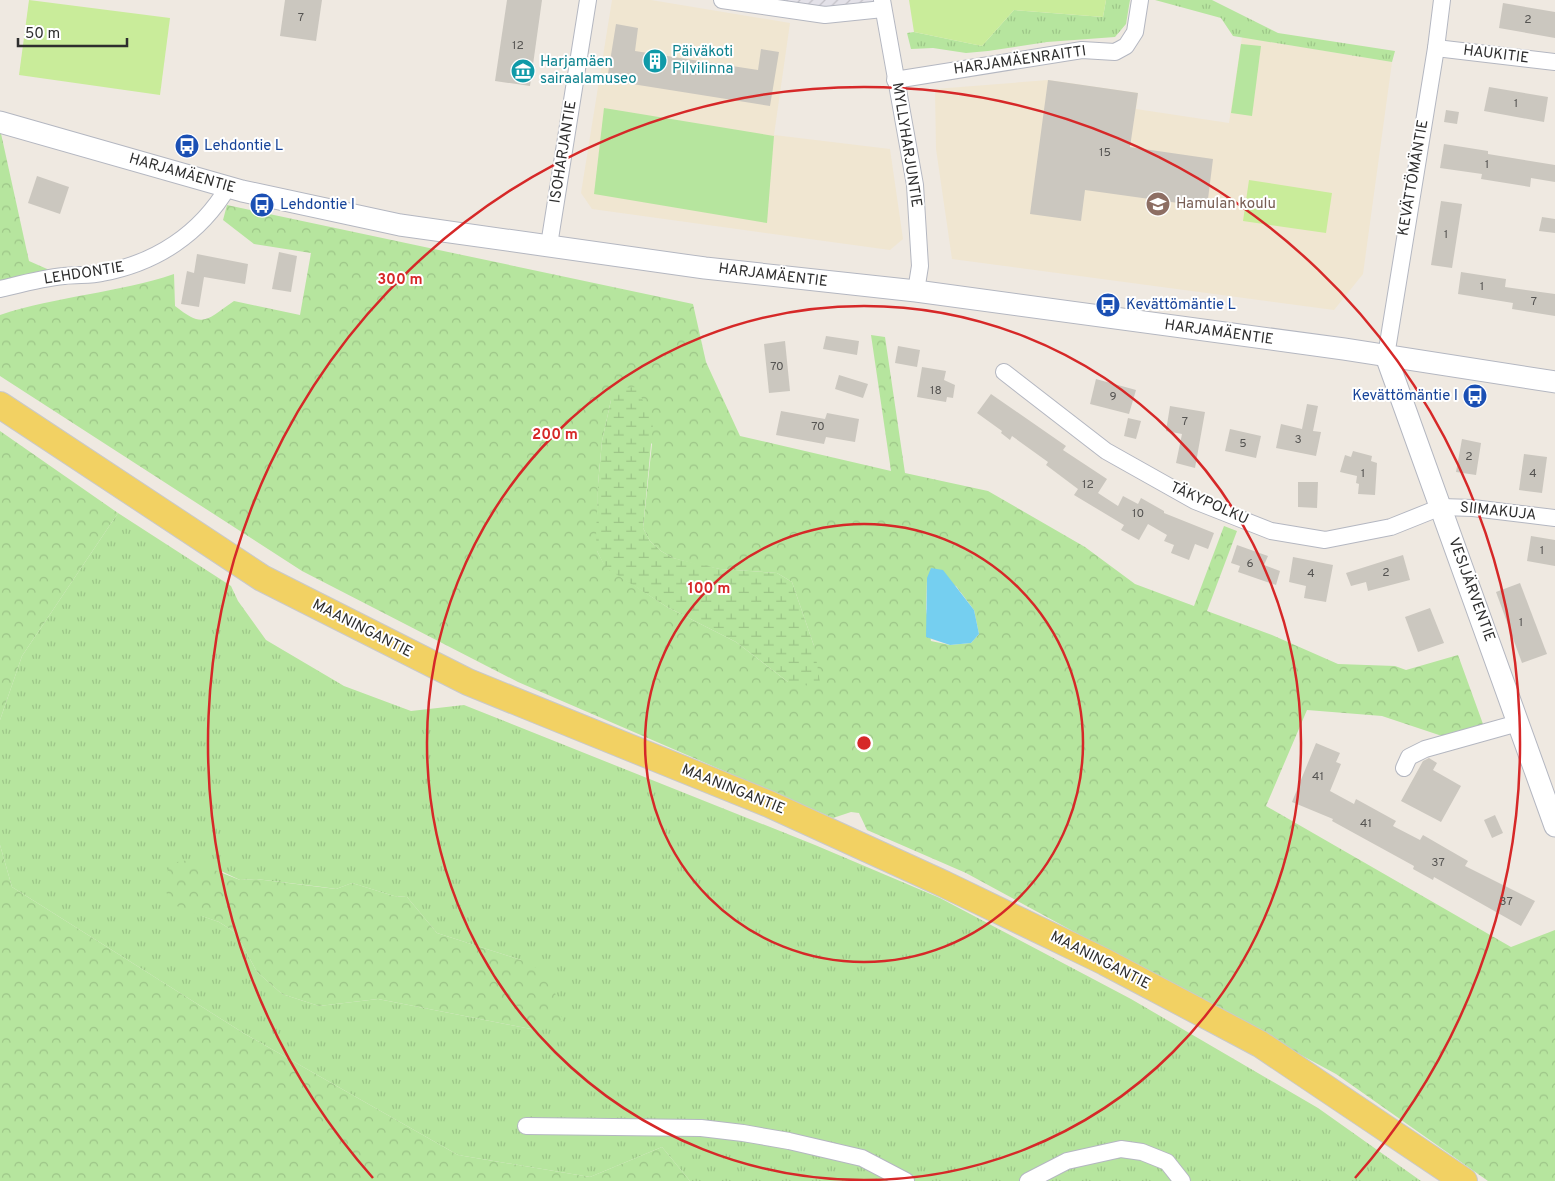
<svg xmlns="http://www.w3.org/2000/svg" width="1555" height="1181" font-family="Overpass,sans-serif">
  <defs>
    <pattern id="industrial-furrows" width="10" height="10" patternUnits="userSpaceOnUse" patternTransform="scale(1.25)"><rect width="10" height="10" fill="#e3e1e8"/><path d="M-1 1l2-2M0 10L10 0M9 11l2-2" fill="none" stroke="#c3c1c7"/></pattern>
    <pattern id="grass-tufts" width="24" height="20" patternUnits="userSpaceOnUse" patternTransform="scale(1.25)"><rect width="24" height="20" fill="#b6e59e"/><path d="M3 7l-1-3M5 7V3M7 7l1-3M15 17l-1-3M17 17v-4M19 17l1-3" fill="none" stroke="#9dc588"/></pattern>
    <pattern id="forest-crowns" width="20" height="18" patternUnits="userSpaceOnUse" patternTransform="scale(1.25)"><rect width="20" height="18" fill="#b6e59e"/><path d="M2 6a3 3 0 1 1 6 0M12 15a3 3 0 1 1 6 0" fill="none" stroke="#9dc588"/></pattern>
    <pattern id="wetland-marsh" width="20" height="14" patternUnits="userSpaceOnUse" patternTransform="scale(1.25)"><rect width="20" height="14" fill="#b6e59e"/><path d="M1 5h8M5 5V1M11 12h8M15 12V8" fill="none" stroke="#9dc588"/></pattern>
  </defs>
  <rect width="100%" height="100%" fill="#efe9e1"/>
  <path fill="url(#industrial-furrows)" d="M 722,0 L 882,0 L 825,15 Z"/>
  <g fill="#f0e6d1">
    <path d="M 612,0 L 651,0 L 790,23 L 774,135 L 890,149 L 903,239 L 890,250 L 592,209 L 581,193 Z"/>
    <path d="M 1242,37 L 1392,62 L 1363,274 L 1334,310 L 952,259 L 936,149 L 935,89 L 1048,80 L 1138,93 L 1136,109 L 1229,123 Z"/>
  </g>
  <g fill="url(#grass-tufts)" fill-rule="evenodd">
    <path d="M 1106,0 L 1130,0 L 1126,24 L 1115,37 L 1047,42 L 988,51 L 966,53 L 933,48 L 911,49 L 907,33 L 914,32 L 982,46 L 1014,10 L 1103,17 Z"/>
    <path d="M 1155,0 L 1212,0 L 1278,33 L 1395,51 L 1392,62 L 1233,36 L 1221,18 Z"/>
    <path d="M 118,513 L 231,586 L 238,601 L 266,640 L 344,686 L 411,711 L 464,705 L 815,845 L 940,898 L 1131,999 L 1318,1108 L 1421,1181 L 690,1181 L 662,1147 L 590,1177 L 458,1155 L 245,1034 L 12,887 L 0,845 L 0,720 L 22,656 ZM 221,871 L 240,880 L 256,879 L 322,887 L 336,889 L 352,883 L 394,896 L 407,897 L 437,933 L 521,960 L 531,1029 L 378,999 L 319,1006 L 282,994 L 257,972 L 242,944 L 233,931 L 219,922 L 202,916 Z"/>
  </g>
  <g fill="url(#forest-crowns)" fill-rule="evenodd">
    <path d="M 0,129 L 29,261 L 63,276 L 0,289 Z"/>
    <path d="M 227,205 L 693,304 L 706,362 L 740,436 L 891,471 L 871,335 L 885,337 L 905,473 L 988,491 L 1085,547 L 1135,584 L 1194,606 L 1224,526 L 1237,531 L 1207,611 L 1272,635 L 1338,664 L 1395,666 L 1406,670 L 1458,655 L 1483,724 L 1448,738 L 1382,716 L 1307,710 L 1266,806 L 1511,947 L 1555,930 L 1555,1181 L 1488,1181 L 1336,1074 L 966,873 L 867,830 L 859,813 L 851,812 L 833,818 L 518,682 L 302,571 L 0,376 L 0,315 C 57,296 118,293 174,274 L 175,306 C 204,329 206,320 234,301 L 300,315 L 311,253 L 254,244 L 223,220 ZM 611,400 L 652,444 L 643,528 L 650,541 L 661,551 L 673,558 L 699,565 L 720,569 L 777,573 L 792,582 L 814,646 L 788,682 L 736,642 L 667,607 L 605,566 L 597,551 L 598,484 L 602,441 ZM 927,578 L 956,586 L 974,610 L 979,634 L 971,643 L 950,645 L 931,641 L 926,609 Z"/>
    <path d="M 0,431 L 118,513 L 22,656 L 0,720 Z"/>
    <path d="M 0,845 L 12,887 L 245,1034 L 458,1155 L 590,1177 L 662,1147 L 690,1181 L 0,1181 Z"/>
    <path d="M 189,860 L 240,880 L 256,879 L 336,889 L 352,883 L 394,896 L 407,897 L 437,933 L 521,960 L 550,975 L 563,1021 L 531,1029 L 378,999 L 319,1006 L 282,994 L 257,972 L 242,944 L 233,931 L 219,922 L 181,909 L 168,899 L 164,881 L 171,863 Z"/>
  </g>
  <path fill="url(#wetland-marsh)" d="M 637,387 L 653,424 L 643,528 L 650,541 L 661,551 L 673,558 L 720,569 L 777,573 L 792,582 L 814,646 L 821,688 L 788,682 L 736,642 L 667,607 L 605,567 L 597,551 L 596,537 L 598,484 L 602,441 L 611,400 L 624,388 Z"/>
  <g fill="#b6e59e">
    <path d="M 1241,44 L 1261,46 L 1252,116 L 1231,113 Z"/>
    <path d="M 604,108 L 774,136 L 767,223 L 594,194 Z"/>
  </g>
  <g fill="#c9ec9a">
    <path d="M 29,0 L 170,18 L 160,95 L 19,75 Z"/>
    <path d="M 909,0 L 1106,0 L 1103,17 L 1014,10 L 982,46 L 914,32 Z"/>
    <path d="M 1249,180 L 1332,193 L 1326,233 L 1243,221 Z"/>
  </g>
  <path fill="#75cff0" d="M 931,568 L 943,570 L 974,610 L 979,634 L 971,643 L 950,645 L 926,637 L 927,578 Z"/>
  <g fill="#cbc7bf">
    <path d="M 285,0 L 322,0 L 316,41 L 280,36 Z"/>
    <path d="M 507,0 L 542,0 L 530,86 L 495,81 Z"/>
    <path d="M 1503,3 L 1555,12 L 1555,38 L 1499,28 Z"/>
    <path d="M 616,24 L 638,28 L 635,51 L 758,70 L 761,49 L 779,52 L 770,106 L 607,80 Z"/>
    <path d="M 1048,80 L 1138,93 L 1130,147 L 1213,159 L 1207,207 L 1085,190 L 1081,221 L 1030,214 Z"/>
    <path d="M 1489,87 L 1548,97 L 1544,122 L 1484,111 Z"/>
    <path d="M 1446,110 L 1459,112 L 1457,124 L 1444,122 Z"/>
    <path d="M 1444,144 L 1488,151 L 1488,154 L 1555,165 L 1555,182 L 1531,178 L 1530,187 L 1481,179 L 1482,174 L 1440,168 Z"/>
    <path d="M 37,176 L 69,187 L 60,214 L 28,203 Z"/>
    <path d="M 1441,201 L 1462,204 L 1452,268 L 1431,265 Z"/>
    <path d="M 1542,217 L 1555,219 L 1555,233 L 1539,231 Z"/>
    <path d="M 279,252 L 297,256 L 291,292 L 272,289 Z"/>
    <path d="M 197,254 L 248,264 L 245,284 L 204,277 L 199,307 L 181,304 L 187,271 L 194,273 Z"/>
    <path d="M 1461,272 L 1506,279 L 1505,287 L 1555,294 L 1555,316 L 1512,309 L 1513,303 L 1458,294 Z"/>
    <path d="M 826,336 L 859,341 L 857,355 L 823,349 Z"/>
    <path d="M 785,341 L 790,391 L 769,393 L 764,344 Z"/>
    <path d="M 898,346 L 920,350 L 917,367 L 895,363 Z"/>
    <path d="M 922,367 L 946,371 L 944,380 L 955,385 L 953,398 L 947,397 L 946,402 L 917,397 Z"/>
    <path d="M 839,375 L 868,384 L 863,398 L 835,389 Z"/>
    <path d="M 1096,379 L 1136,390 L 1129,414 L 1090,404 Z"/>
    <path d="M 991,394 L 1066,446 L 1063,450 L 1107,479 L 1098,493 L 1118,506 L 1123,496 L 1138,504 L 1141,498 L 1164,511 L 1164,513 L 1214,533 L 1208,549 L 1195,544 L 1189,560 L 1171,553 L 1174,545 L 1164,541 L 1167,535 L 1148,524 L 1139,540 L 1121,530 L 1124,525 L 1074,495 L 1078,489 L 1046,465 L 1048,462 L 1012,436 L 1010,440 L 1001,433 L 1002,431 L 977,413 Z"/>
    <path d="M 1307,404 L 1318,406 L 1313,431 L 1321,432 L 1316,456 L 1276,448 L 1281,424 L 1302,429 Z"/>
    <path d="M 1170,406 L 1205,412 L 1195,468 L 1176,463 L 1182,434 L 1166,431 Z"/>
    <path d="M 781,411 L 825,419 L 827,413 L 859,419 L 855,442 L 826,437 L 824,444 L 776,435 Z"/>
    <path d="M 1128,418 L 1141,421 L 1136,439 L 1124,436 Z"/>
    <path d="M 1230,429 L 1261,436 L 1256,458 L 1225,451 Z"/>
    <path d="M 1462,439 L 1481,443 L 1476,475 L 1456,472 Z"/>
    <path d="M 1353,451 L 1372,456 L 1371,461 L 1377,463 L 1375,495 L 1358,494 L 1359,484 L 1356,483 L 1357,476 L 1340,472 L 1345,455 L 1351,457 Z"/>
    <path d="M 1524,454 L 1547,457 L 1542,493 L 1519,490 Z"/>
    <path d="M 1298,482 L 1318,482 L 1317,508 L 1298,507 Z"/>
    <path d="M 1531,536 L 1555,540 L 1555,566 L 1527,561 Z"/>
    <path d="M 1237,545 L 1268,556 L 1264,565 L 1280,571 L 1276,585 L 1238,572 L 1240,566 L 1231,563 Z"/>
    <path d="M 1403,555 L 1410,580 L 1368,591 L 1366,582 L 1351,586 L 1346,573 Z"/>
    <path d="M 1293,557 L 1333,565 L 1326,602 L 1304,598 L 1306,586 L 1289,582 Z"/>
    <path d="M 1520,583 L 1547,654 L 1522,663 L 1496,592 Z"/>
    <path d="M 1430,608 L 1444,643 L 1418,652 L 1405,617 Z"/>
    <path d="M 1316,743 L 1340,753 L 1336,762 L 1341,764 L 1330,791 L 1354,804 L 1356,799 L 1396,821 L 1393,826 L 1420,840 L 1423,835 L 1468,861 L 1465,866 L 1535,901 L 1521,926 L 1434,877 L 1433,880 L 1413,869 L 1414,866 L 1332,821 L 1333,819 L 1292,802 Z"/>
    <path d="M 1429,758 L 1437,763 L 1433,770 L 1461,786 L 1441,822 L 1401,801 L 1423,761 Z"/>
    <path d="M 1495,815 L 1503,833 L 1492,838 L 1484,820 Z"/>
  </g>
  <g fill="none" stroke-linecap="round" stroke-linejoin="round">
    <defs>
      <g id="minor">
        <path d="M 722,0 L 825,15 L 883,9"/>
        <path d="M 882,0 L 915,185 L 920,266 L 916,291"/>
        <path d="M 1436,48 L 1555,62"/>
        <path d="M 895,80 L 1082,50 L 1115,52 L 1126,46 L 1135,32 L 1140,0"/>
        <path d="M 549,245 L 588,0"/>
        <path d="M 0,289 C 21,284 43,278 64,276 C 77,274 90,276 102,273 C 156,263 200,234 228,187"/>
        <path d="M 1386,356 L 1436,48 L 1442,0"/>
        <path d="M 1004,372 L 1106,451 L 1195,501 L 1271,531 L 1325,540 L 1391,527 L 1441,507 L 1473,508 L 1555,518"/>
        <path d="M 1404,768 L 1409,757 L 1425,749 L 1518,723"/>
        <path d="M 526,1126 L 701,1128 L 743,1133 L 789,1141 L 862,1158 L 906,1181"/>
        <path d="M 1028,1181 L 1067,1161 L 1121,1149 L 1142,1152 L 1167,1162 L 1182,1181"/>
      </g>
      <g id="tertiary">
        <path d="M 0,122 L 242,191 L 400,225 L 705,268 L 916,291 L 1344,349 L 1555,382"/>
        <path d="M 1386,356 L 1555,826"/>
      </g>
      <path id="primary" d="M 0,405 L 262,578 L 468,682 L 769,804 L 944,884 L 1105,962 L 1260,1044 L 1464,1181"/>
    </defs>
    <use href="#minor" stroke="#b4b7c1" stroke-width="18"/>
    <use href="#tertiary" stroke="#b4b7c1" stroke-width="23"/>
    <use href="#primary" stroke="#c9c9c9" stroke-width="28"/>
    <use href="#minor" stroke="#fff" stroke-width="16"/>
    <use href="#tertiary" stroke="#fff" stroke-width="21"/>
    <use href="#primary" stroke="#f2d163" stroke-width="26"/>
  </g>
  <g fill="none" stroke="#d62828" stroke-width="2.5">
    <circle cx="864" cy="743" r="219"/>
    <circle cx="864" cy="743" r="437"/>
    <path d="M373 1178A656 656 0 1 1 1355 1178"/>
  </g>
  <defs>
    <symbol id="building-disc" viewBox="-11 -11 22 22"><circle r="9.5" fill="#0f9aa8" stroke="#fff"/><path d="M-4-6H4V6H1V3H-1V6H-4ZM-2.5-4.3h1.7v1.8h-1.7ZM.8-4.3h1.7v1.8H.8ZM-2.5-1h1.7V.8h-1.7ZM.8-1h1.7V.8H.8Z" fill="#fff"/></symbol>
    <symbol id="museum-disc" viewBox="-11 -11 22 22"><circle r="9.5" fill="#0f9aa8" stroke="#fff"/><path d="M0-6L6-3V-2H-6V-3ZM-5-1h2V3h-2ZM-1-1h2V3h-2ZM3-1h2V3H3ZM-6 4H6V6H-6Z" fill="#fff"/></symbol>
    <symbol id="bus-disc" viewBox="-11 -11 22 22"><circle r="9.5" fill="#1a4fb4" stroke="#fff"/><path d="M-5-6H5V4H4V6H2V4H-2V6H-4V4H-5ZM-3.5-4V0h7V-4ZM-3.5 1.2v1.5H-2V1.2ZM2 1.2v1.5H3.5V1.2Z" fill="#fff"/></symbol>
    <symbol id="school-disc" viewBox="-11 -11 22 22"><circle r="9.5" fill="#8d6e63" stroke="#fff"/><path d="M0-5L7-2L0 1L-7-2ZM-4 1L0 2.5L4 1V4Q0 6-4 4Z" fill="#fff"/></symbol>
  </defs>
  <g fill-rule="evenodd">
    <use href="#building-disc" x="641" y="47" width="28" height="28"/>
    <use href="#museum-disc" x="509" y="57" width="28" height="28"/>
    <use href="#bus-disc" x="173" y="132" width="28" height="28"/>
    <use href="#school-disc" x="1144" y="190" width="28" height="28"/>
    <use href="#bus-disc" x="248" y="191" width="28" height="28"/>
    <use href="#bus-disc" x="1094" y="291" width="28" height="28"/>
    <use href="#bus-disc" x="1461" y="382" width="28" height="28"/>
  </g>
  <g text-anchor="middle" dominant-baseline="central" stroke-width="4" stroke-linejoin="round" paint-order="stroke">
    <g font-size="12" fill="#555452">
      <text x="301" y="18">7</text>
      <text x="1528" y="20">2</text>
      <text x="518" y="46">12</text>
      <text x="1516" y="104">1</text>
      <text x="1105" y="153">15</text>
      <text x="1487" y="165">1</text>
      <text x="1446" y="235">1</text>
      <text x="1482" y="287">1</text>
      <text x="1534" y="302">7</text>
      <text x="777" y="367">70</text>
      <text x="936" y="391">18</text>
      <text x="1113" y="397">9</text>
      <text x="1185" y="422">7</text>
      <text x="818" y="427">70</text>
      <text x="1298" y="440">3</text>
      <text x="1243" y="444">5</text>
      <text x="1469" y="457">2</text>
      <text x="1363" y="474">1</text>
      <text x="1533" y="474">4</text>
      <text x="1088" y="485">12</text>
      <text x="1138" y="514">10</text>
      <text x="1542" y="551">1</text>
      <text x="1250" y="564">6</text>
      <text x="1386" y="573">2</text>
      <text x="1311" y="574">4</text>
      <text x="1521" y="623">1</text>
      <text x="1318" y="777">41</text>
      <text x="1366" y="824">41</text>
      <text x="1438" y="863">37</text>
      <text x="1506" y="902">37</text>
    </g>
    <g font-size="15" fill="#0d838f" stroke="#fff" text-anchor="start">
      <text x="672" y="52">Päiväkoti<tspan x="672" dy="17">Pilvilinna</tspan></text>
      <text x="540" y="62">Harjamäen<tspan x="540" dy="17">sairaalamuseo</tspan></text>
    </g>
    <g font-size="15" fill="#2e2e2e" stroke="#fff">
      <text transform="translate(1496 55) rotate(7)">HAUKITIE</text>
      <text transform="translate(1020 61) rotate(-8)">HARJAMÄENRAITTI</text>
      <text transform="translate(906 145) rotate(81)">MYLLYHARJUNTIE</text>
      <text transform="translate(564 152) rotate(-81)">ISOHARJANTIE</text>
      <text transform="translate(182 174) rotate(16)">HARJAMÄENTIE</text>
      <text transform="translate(1414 178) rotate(-80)">KEVÄTTÖMÄNTIE</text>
      <text transform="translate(84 274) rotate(-9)">LEHDONTIE</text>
      <text transform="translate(773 276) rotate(7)">HARJAMÄENTIE</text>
      <text transform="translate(1219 333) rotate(8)">HARJAMÄENTIE</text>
      <text transform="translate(1209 504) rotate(24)">TÄKYPOLKU</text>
      <text transform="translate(1498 512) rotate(6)">SIIMAKUJA</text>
      <text transform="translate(1471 590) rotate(70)">VESIJÄRVENTIE</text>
      <text transform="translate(362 629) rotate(27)">MAANINGANTIE</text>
      <text transform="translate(733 790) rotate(22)">MAANINGANTIE</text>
      <text transform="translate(1100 961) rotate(27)">MAANINGANTIE</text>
    </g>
    <g font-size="15" fill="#164399" stroke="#fff" text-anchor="start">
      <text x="204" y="146">Lehdontie L</text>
      <text x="280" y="205">Lehdontie I</text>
      <text x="1126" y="305">Kevättömäntie L</text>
      <text x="1458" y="396" text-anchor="end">Kevättömäntie I</text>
    </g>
    <g font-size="15" fill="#785e54" stroke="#fff" text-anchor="start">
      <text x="1176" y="204">Hamulan koulu</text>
    </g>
  </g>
  <circle cx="864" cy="743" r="8" fill="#d62828" stroke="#fff" stroke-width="2.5"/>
  <g font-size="15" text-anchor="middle" font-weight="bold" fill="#d62828" stroke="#fff" stroke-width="4" stroke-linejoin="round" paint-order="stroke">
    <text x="400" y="284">300 m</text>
    <text x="555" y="439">200 m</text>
    <text x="709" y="593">100 m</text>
  </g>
  <path d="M18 38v8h109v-8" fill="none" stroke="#2e2e2e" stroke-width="2.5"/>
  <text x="25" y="38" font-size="15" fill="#2e2e2e" stroke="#ffffff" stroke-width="4" paint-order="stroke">50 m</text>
</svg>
